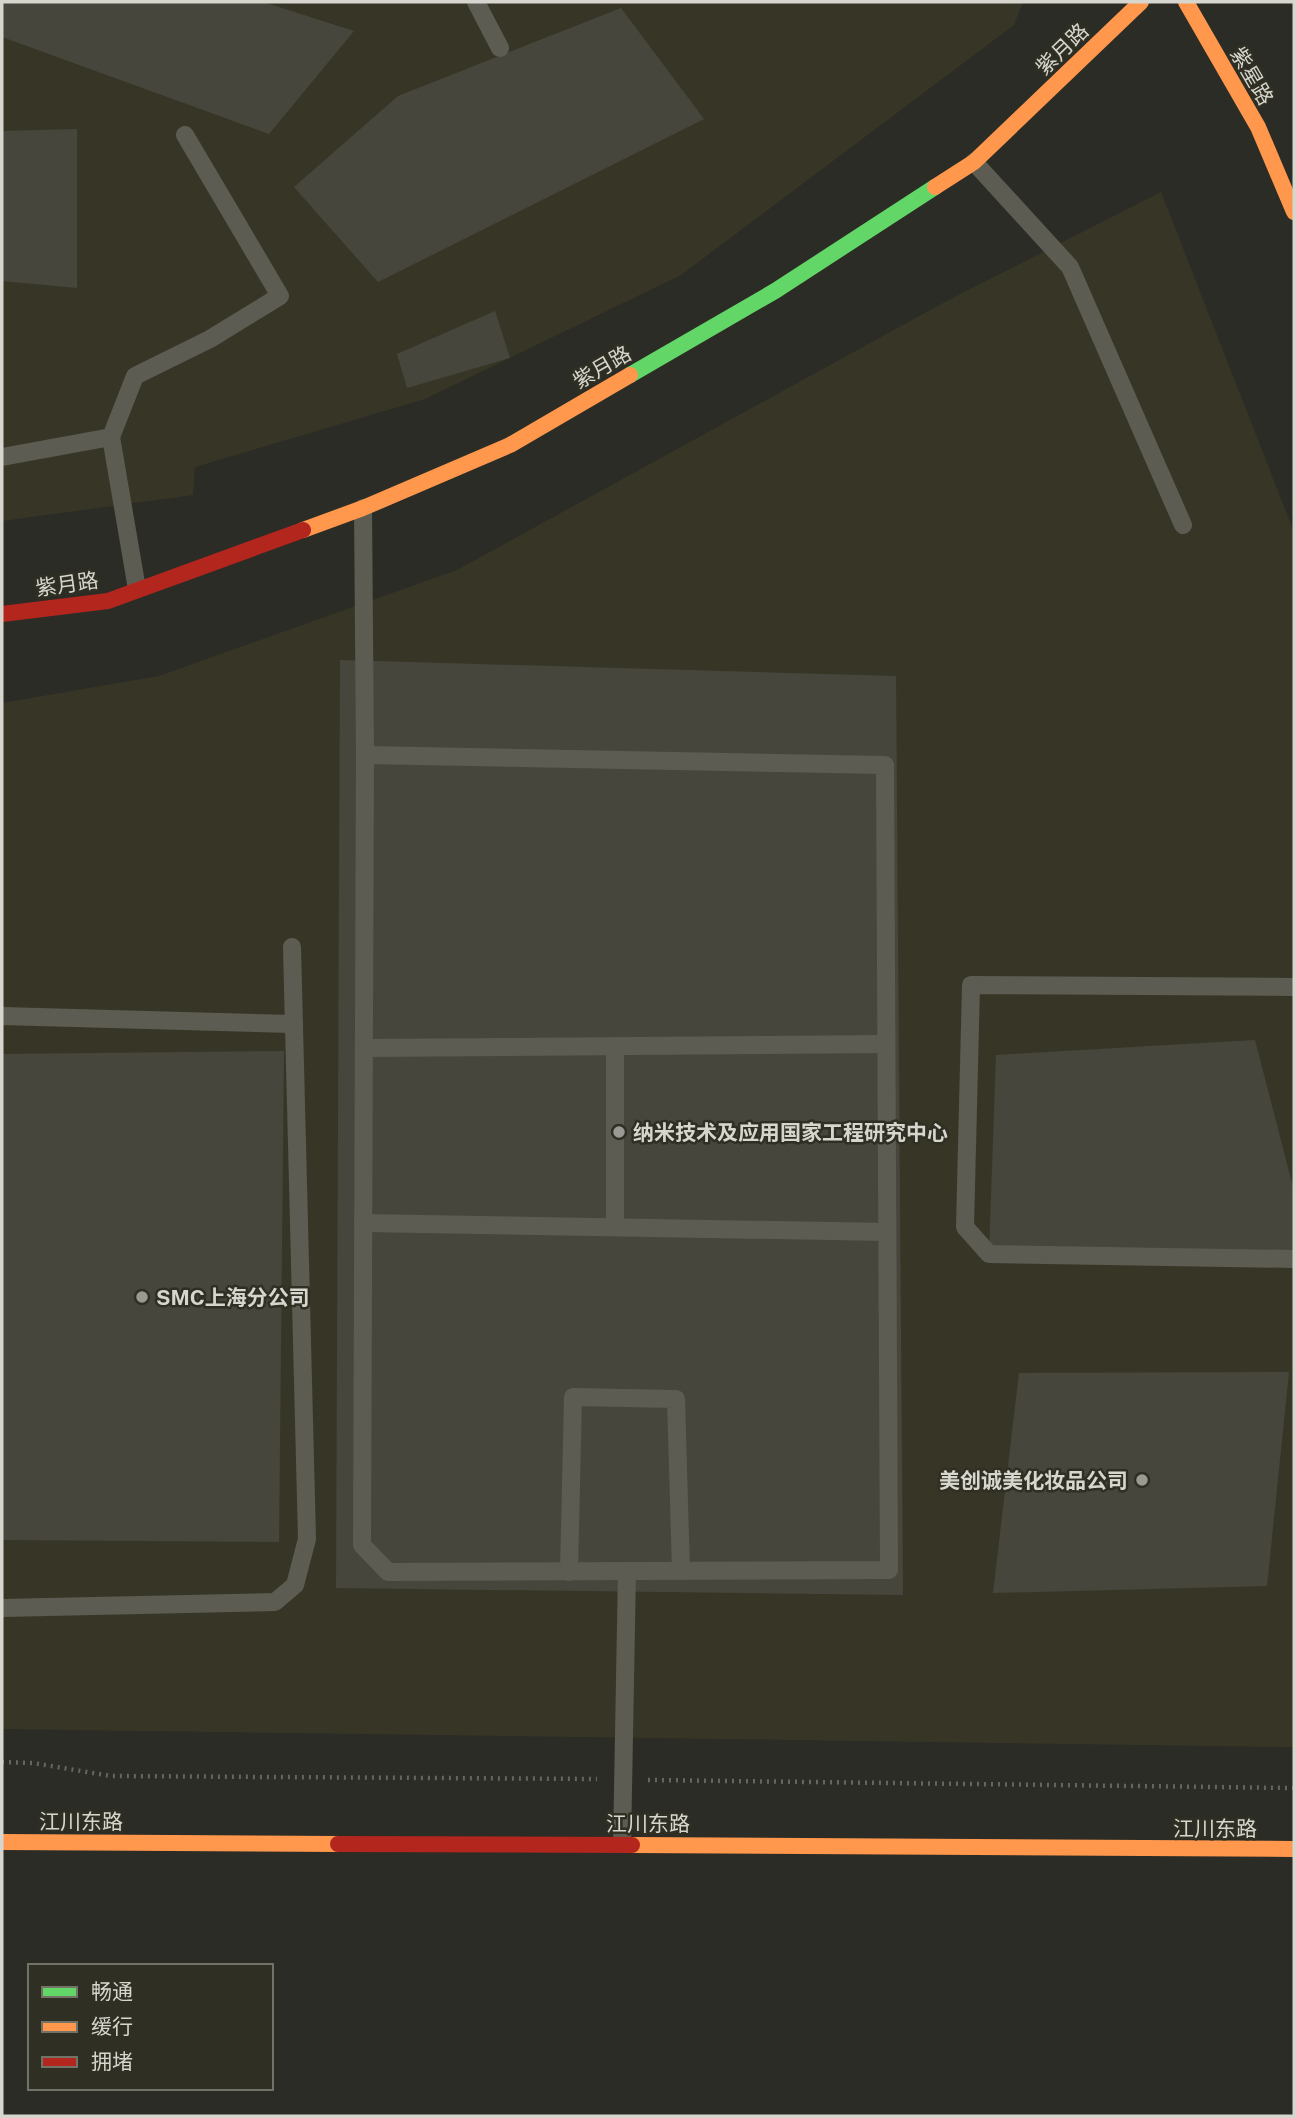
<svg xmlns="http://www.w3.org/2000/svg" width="1296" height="2118" font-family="'Public Sans','Noto Sans SC',sans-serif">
  <rect width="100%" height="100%" fill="#2c2c26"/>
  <g fill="#373626">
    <path d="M 2,2 L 1023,2 L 1014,25 L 681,275 L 425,399 L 195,467 L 193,495 L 2,521 Z"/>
    <path d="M 1161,192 L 1294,532 L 1294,1747 L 2,1729 L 2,703 L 159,676 L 457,570 L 943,303 Z"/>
  </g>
  <g fill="#47463d">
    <path d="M 2,2 L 263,2 L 354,31 L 269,134 L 2,37 Z"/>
    <path d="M 621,8 L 704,119 L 378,282 L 294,187 L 398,96 Z"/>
    <path d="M 77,129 L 77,288 L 2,281 L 2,131 Z"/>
    <path d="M 495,311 L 510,358 L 407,388 L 397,354 Z"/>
    <path d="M 340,660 L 896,676 L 903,1595 L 336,1588 Z"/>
    <path d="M 1255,1040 L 1294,1191 L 1294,1259 L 989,1254 L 996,1055 Z"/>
    <path d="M 284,1051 L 279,1542 L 2,1540 L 2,1054 Z"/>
    <path d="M 1289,1372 L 1267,1586 L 993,1593 L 1019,1373 Z"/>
  </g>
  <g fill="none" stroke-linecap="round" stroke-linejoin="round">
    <g stroke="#67665d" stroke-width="4.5" stroke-dasharray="2 5" stroke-linecap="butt">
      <path d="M 2,1762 L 33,1763 L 111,1776 L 597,1779"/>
      <path d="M 648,1780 L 1294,1788"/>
    </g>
    <g stroke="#5d5c52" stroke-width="18">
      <path d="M 476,2 L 500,48"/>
      <path d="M 974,162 L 1070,267 L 1183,525"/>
      <path d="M 111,437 L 137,589"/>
      <path d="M 2,457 L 111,437 L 135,376 L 210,339 L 280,296 L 185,135"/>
      <path d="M 363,508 L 365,755 L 362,1545 L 388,1572 L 889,1570 L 885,765 L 365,755"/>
      <path d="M 1294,987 L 971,985 L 965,1227 L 989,1254 L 1294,1259"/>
      <path d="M 2,1016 L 294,1024"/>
      <path d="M 364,1048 L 886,1044"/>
      <path d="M 363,1223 L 887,1232"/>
      <path d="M 615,1227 L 615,1046"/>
      <path d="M 569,1572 L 573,1397 L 676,1399 L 681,1571"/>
      <path d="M 2,1608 L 275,1602 L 295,1585 L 307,1539 L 292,947"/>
      <path d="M 622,1844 L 627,1571"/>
    </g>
    <path stroke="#63d668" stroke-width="16" d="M 630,375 L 775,291 L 935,187"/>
    <g stroke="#ff974d" stroke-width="16">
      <path d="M 1186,2 L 1258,127 L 1294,212"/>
      <path d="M 935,187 L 974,162 L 1141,2"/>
      <path d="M 303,530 L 363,508 L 510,445 L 630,375"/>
      <path d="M 2,1842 L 338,1844"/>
      <path d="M 632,1845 L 1294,1849"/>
    </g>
    <g stroke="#b3261e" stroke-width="16">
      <path d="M 2,614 L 108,601 L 303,530"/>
      <path d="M 338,1844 L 632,1845"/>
    </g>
  </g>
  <g fill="#9a9a93" stroke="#2f2f23" stroke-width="2.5">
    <circle cx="619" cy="1132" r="7"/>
    <circle cx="142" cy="1297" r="7"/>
    <circle cx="1142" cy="1480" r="7"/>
  </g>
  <g text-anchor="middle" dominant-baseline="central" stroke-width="5" stroke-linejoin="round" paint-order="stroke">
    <g font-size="21" fill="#d6d6ce" stroke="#2f2f23">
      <text transform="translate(1062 49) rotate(-44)">紫月路</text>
      <text transform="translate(1252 76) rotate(60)">紫星路</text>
      <text transform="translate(602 367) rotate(-30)">紫月路</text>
      <text transform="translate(67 584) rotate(-8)">紫月路</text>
      <text x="81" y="1821">江川东路</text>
      <text x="648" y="1823">江川东路</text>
      <text x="1215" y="1828">江川东路</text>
    </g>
    <g font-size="21" font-weight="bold" fill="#d6d6ce" stroke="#2f2f23" text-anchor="start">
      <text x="633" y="1132">纳米技术及应用国家工程研究中心</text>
      <text x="156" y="1297">SMC上海分公司</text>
      <text x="1128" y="1480" text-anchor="end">美创诚美化妆品公司</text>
    </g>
  </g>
  <rect width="1296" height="2118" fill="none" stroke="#d6d6ce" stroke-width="7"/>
  <rect x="28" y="1964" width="245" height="126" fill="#2f2f23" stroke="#727267" stroke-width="2"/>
  <rect x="42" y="1987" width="35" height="10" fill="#63d668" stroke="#727267" stroke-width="2"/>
  <text x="91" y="1999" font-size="21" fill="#d6d6ce">畅通</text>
  <rect x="42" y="2022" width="35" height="10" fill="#ff974d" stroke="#727267" stroke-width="2"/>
  <text x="91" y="2034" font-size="21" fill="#d6d6ce">缓行</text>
  <rect x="42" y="2057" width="35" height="10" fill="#b3261e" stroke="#727267" stroke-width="2"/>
  <text x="91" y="2069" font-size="21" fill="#d6d6ce">拥堵</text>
</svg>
